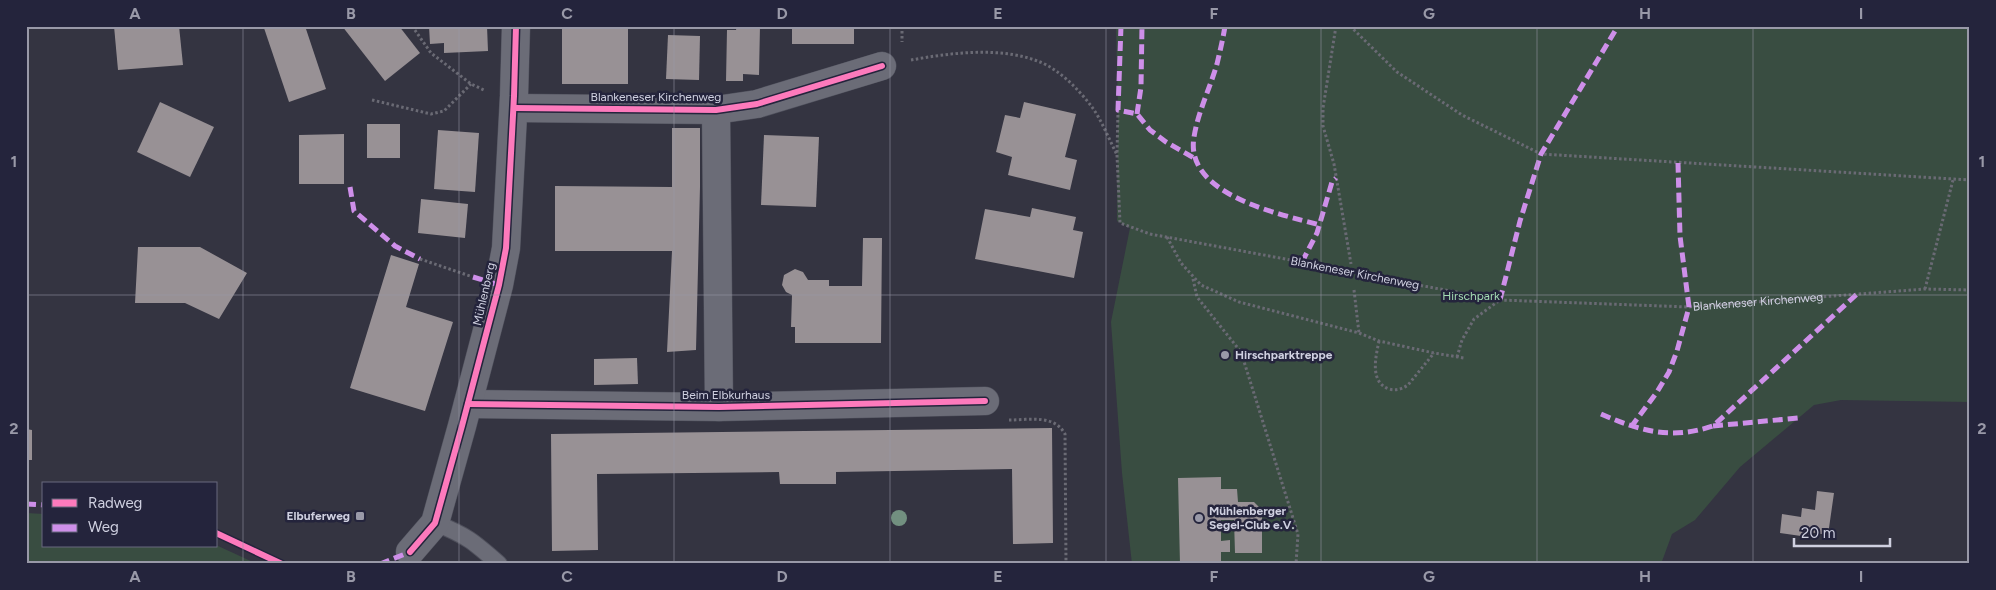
<svg xmlns="http://www.w3.org/2000/svg" width="1996" height="590" font-family="Figtree,sans-serif">
  <rect width="100%" height="100%" fill="#343441"/>
  <g fill="#394d41">
    <path d="M 1116,26 L 1970,26 L 1970,402 L 1841,400 L 1814,405 L 1740,467 L 1695,520 L 1672,534 L 1661,564 L 1132,564 L 1122,473 L 1111,322 L 1130,228 L 1117,221 L 1118,110 Z"/>
    <path d="M 26,513 L 44,514 L 44,546 L 216,545 L 257,564 L 26,564 Z"/>
  </g>
  <g fill="#989195">
    <path d="M 114,26 L 179,26 L 183,65 L 118,70 Z"/>
    <path d="M 270,26 L 305,26 L 326,89 L 289,102 L 264,28 Z"/>
    <path d="M 342,26 L 399,26 L 420,53 L 385,81 Z"/>
    <path d="M 429,26 L 487,26 L 488,51 L 444,53 L 444,43 L 430,44 Z"/>
    <rect x="562" y="26" width="66" height="58"/>
    <path d="M 737,26 L 760,26 L 759,75 L 743,74 L 743,81 L 726,81 L 727,30 L 736,30 Z"/>
    <rect x="792" y="26" width="62" height="18"/>
    <path d="M 668,35 L 700,36 L 699,80 L 666,79 Z"/>
    <path d="M 160,102 L 214,127 L 190,177 L 137,152 Z"/>
    <path d="M 1024,102 L 1076,114 L 1065,157 L 1077,160 L 1070,190 L 1008,175 L 1012,157 L 996,152 L 1005,115 L 1020,118 Z"/>
    <rect x="367" y="124" width="33" height="34"/>
    <path d="M 672,128 L 700,128 L 700,187 L 696,350 L 667,352 L 672,251 L 555,251 L 555,186 L 672,187 Z"/>
    <path d="M 438,130 L 479,133 L 475,192 L 434,189 Z"/>
    <path d="M 344,134 L 344,184 L 299,184 L 299,135 Z"/>
    <path d="M 764,135 L 819,137 L 816,207 L 761,205 Z"/>
    <path d="M 421,199 L 468,204 L 465,238 L 418,233 Z"/>
    <path d="M 1032,208 L 1076,217 L 1073,230 L 1083,232 L 1074,278 L 975,259 L 985,209 L 1030,217 Z"/>
    <path d="M 863,238 L 882,238 L 881,343 L 795,343 L 795,327 L 791,327 L 792,295 L 786,292 L 782,285 L 784,275 L 795,269 L 803,272 L 808,280 L 829,280 L 829,286 L 862,286 Z"/>
    <path d="M 138,247 L 200,247 L 247,273 L 219,319 L 185,303 L 135,303 Z"/>
    <path d="M 391,255 L 419,264 L 406,307 L 453,322 L 425,411 L 350,388 Z"/>
    <path d="M 637,358 L 638,384 L 594,385 L 594,359 Z"/>
    <path d="M 1052,428 L 1053,543 L 1013,544 L 1012,469 L 836,472 L 836,484 L 780,484 L 779,472 L 597,474 L 598,550 L 552,551 L 551,434 Z"/>
    <path d="M 26,429 L 32,430 L 32,460 L 26,460 Z"/>
    <path d="M 1221,477 L 1221,489 L 1237,489 L 1238,502 L 1254,502 L 1259,507 L 1262,512 L 1262,553 L 1235,553 L 1234,520 L 1221,520 L 1221,541 L 1230,540 L 1230,552 L 1221,552 L 1221,564 L 1180,564 L 1178,478 Z"/>
    <path d="M 1817,491 L 1834,493 L 1828,535 L 1809,532 L 1808,537 L 1780,533 L 1782,514 L 1801,517 L 1802,508 L 1815,510 Z"/>
  </g>
  <g fill="none" stroke-linecap="round" stroke-linejoin="round">
    <defs>
      <path id="service" d="M 435,523 C 466,535 474,542 499,564"/>
      <g id="minor">
        <path d="M 514,108 L 716,110 L 757,104 L 882,66"/>
        <path d="M 716,110 L 719,407"/>
        <path d="M 468,404 L 719,407 L 985,401"/>
        <path d="M 410,552 L 435,523 L 462,426 L 499,285 L 506,248 L 514,96 L 516,26"/>
      </g>
    </defs>
    <use href="#service" stroke="#4f505c" stroke-width="18"/>
    <use href="#minor" stroke="#4f505c" stroke-width="29"/>
    <g stroke="#6a6a74" stroke-width="3" stroke-dasharray="2.5 2.5" stroke-linecap="butt">
      <path d="M 412,26 L 431,53 L 471,84 L 484,90"/>
      <path d="M 902,26 L 902,42"/>
      <path d="M 1336,26 L 1323,108 L 1323,126 L 1334,164 L 1351,264"/>
      <path d="M 1350,26 L 1397,72 L 1462,115 L 1541,154 L 1970,180"/>
      <path d="M 911,60 C 950,53 1001,46 1040,62 C 1060,70 1079,90 1092,107 C 1102,121 1109,139 1117,155"/>
      <path d="M 372,100 L 431,114 L 444,111 L 471,84"/>
      <path d="M 1118,110 L 1117,155 L 1120,223 L 1150,234 L 1307,263"/>
      <path d="M 1167,237 L 1181,263 L 1201,285 L 1239,302 L 1359,333 L 1379,341 L 1434,353 L 1464,358"/>
      <path d="M 420,259 L 470,276"/>
      <path d="M 1193,279 L 1197,297 L 1241,352 L 1298,534 L 1296,564"/>
      <path id="s1" d="M 1396,281 L 1500,300 L 1689,307 L 1925,289 L 1970,290"/>
      <path d="M 1925,289 L 1953,180"/>
      <path d="M 1354,290 L 1359,333"/>
      <path d="M 1379,341 C 1376,356 1369,382 1389,389 C 1396,391 1402,389 1408,385 L 1434,353"/>
      <path d="M 1457,357 L 1462,340 L 1474,319 L 1500,300"/>
      <path d="M 1009,420 C 1029,420 1054,414 1065,434 L 1066,564"/>
    </g>
    <use href="#service" stroke="#6b6c77" stroke-width="16"/>
    <use href="#minor" stroke="#6b6c77" stroke-width="28"/>
    <path stroke="#6a6a74" stroke-width="3" stroke-dasharray="2.5 2.5" stroke-linecap="butt" d="M 1307,263 L 1396,281"/>
    <g stroke="#ce8fe9" stroke-width="5" stroke-dasharray="10 5" stroke-linecap="butt">
      <path d="M 1121,26 L 1118,110 L 1137,114 L 1150,130 L 1166,142 L 1194,158"/>
      <path d="M 1225,26 C 1223,39 1220,51 1217,64 C 1210,88 1198,112 1194,137 C 1184,195 1280,214 1320,225"/>
      <path d="M 1137,114 L 1141,87 L 1142,26"/>
      <path d="M 350,187 L 354,211 L 395,246 L 420,259"/>
      <path d="M 1302,262 L 1317,233 L 1332,182 L 1336,178"/>
      <path d="M 473,277 L 499,285"/>
      <path d="M 1500,300 L 1520,221 L 1541,154 L 1618,26"/>
      <path d="M 1601,414 C 1640,431 1671,440 1713,426 L 1857,294"/>
      <path d="M 1713,426 L 1798,418"/>
      <path d="M 1631,427 L 1657,392 L 1669,372 L 1677,351 L 1689,307 L 1680,236 L 1678,163"/>
      <path d="M 26,504 L 44,505"/>
      <path d="M 380,564 L 410,552"/>
    </g>
    <defs>
      <g id="cycleway">
        <path d="M 514,108 L 716,110 L 757,104 L 882,66"/>
        <path d="M 468,404 L 719,407 L 985,401"/>
        <path d="M 216,533 L 282,564"/>
        <path d="M 410,552 L 435,523 L 462,426 L 499,285 L 506,248 L 514,96 L 516,26"/>
      </g>
    </defs>
    <use href="#cycleway" stroke="#24243c" stroke-width="9"/>
    <use href="#cycleway" stroke="#fd7abc" stroke-width="6"/>
  </g>
  <circle fill="#729080" cx="899" cy="518" r="8"/>
  <path fill="none" stroke="#9999a8" stroke-width="1" stroke-opacity="0.55" d="M 243,26 L 243,564M 459,26 L 459,564M 674,26 L 674,564M 890,26 L 890,564M 1106,26 L 1106,564M 1321,26 L 1321,564M 1537,26 L 1537,564M 1753,26 L 1753,564M 26,295 L 1970,295"/>
  <g fill="#9999a8" stroke="#24243c" stroke-width="2">
    <circle cx="1225" cy="355" r="5"/>
    <rect x="355" y="511" width="10" height="10" rx="2.5"/>
    <circle cx="1199" cy="518" r="5"/>
  </g>
  <g text-anchor="middle" dominant-baseline="central" stroke-width="5" stroke-linejoin="round" paint-order="stroke">
    <g font-size="12" fill="#cfd0e0" stroke="#24243c">
      <text x="656" y="97">Blankeneser Kirchenweg</text>
      <text transform="translate(1355 273) rotate(11)">Blankeneser Kirchenweg</text>
      <text transform="translate(484 294) rotate(-77)">Mühlenberg</text>
      <text stroke="none"><textPath href="#s1" startOffset="364">Blankeneser Kirchenweg</textPath></text>
      <text x="726" y="395">Beim Elbkurhaus</text>
    </g>
    <g font-size="12" fill="#a4dbb3" stroke="#24243c">
      <text x="1471" y="296">Hirschpark</text>
    </g>
    <g font-size="12" font-weight="bold" fill="#cfd0e0" stroke="#24243c" text-anchor="start">
      <text x="1235" y="355">Hirschparktreppe</text>
      <text x="1209" y="511">Mühlenberger<tspan x="1209" dy="14">Segel-Club e.V.</tspan></text>
      <text x="350" y="516" text-anchor="end">Elbuferweg</text>
    </g>
  </g>
  <rect width="1996" height="590" fill="none" stroke="#24243c" stroke-width="55"/>
  <rect x="42" y="482" width="175" height="65" fill="#24243c" stroke="#68697e"/>
  <rect x="52" y="499" width="25" height="8" fill="#fd7abc" stroke="#68697e"/>
  <text x="88" y="508" font-size="15" fill="#cfd0e0">Radweg</text>
  <rect x="52" y="524" width="25" height="8" fill="#ce8fe9" stroke="#68697e"/>
  <text x="88" y="532" font-size="15" fill="#cfd0e0">Weg</text>
  <path d="M1794 538v8h96v-8" fill="none" stroke="#cfd0e0" stroke-width="2.5"/>
  <text x="1801" y="538" font-size="15" fill="#cfd0e0" stroke="#24243c" stroke-width="4" paint-order="stroke">20 m</text>
  <rect x="28" y="28" width="1940" height="534" fill="none" stroke="#9999a8" stroke-width="2"/>
  <g font-size="16" text-anchor="middle" font-weight="bold" fill="#9999a8">
    <text x="135" y="19">A</text>
    <text x="351" y="19">B</text>
    <text x="567" y="19">C</text>
    <text x="782" y="19">D</text>
    <text x="998" y="19">E</text>
    <text x="1214" y="19">F</text>
    <text x="1429" y="19">G</text>
    <text x="1645" y="19">H</text>
    <text x="1861" y="19">I</text>
    <text x="14" y="167">1</text>
    <text x="1982" y="167">1</text>
    <text x="14" y="434">2</text>
    <text x="1982" y="434">2</text>
    <text x="135" y="582">A</text>
    <text x="351" y="582">B</text>
    <text x="567" y="582">C</text>
    <text x="782" y="582">D</text>
    <text x="998" y="582">E</text>
    <text x="1214" y="582">F</text>
    <text x="1429" y="582">G</text>
    <text x="1645" y="582">H</text>
    <text x="1861" y="582">I</text>
  </g>
</svg>
